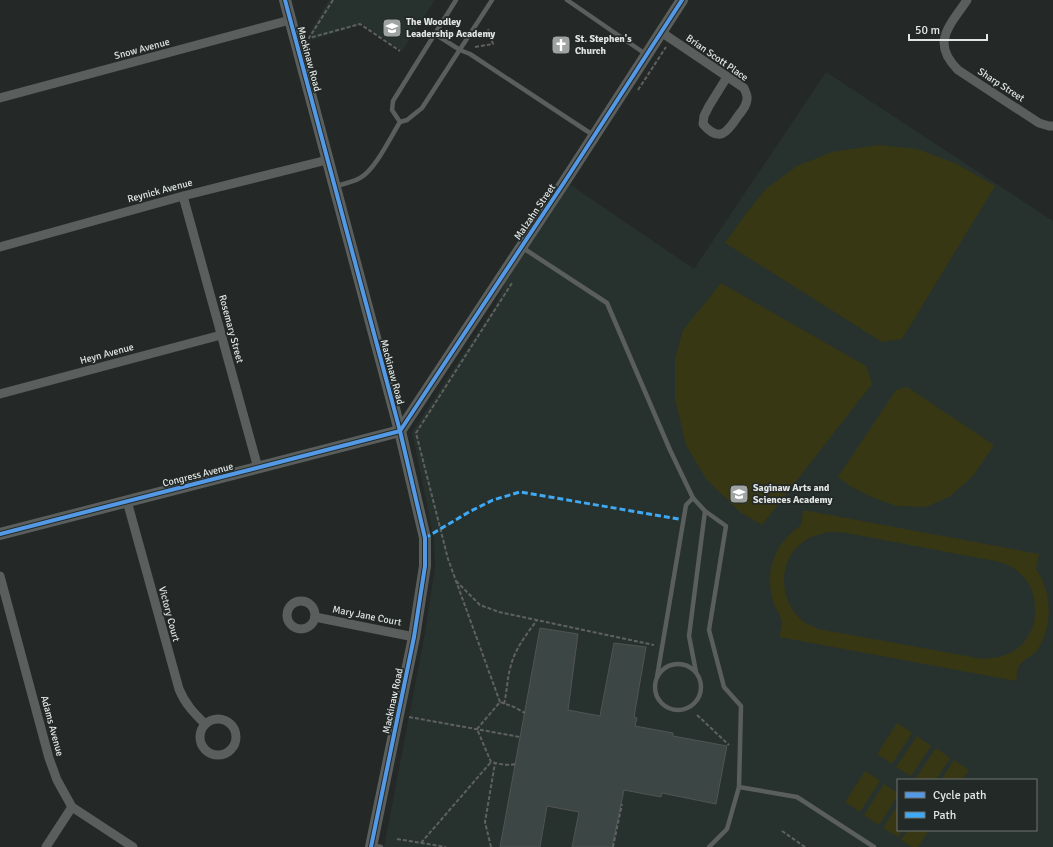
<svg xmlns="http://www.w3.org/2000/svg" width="1053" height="847" font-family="Signika,sans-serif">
  <rect width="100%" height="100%" fill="#242826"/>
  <g fill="#27322e" fill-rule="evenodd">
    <path d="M 329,0 L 435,0 L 402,51 L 362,24 L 312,40 L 310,32 Z"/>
    <path d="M 826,72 L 1053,221 L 1053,847 L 384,847 L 424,638 L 435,567 L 434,539 L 412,432 L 494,308 L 521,247 L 565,181 L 694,269 ZM 898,780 L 1036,780 L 1036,830 L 898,830 Z"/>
  </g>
  <g fill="#373714" fill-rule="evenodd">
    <path d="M 879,145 L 917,149 L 957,164 L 995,186 L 902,339 L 882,342 L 725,243 L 747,212 L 767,188 L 797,166 L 832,152 Z"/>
    <path d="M 721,283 L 866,366 L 872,384 L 762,525 L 740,512 L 706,479 L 686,445 L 675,399 L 675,359 L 683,330 Z"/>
    <path d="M 907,387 L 994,445 L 973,476 L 949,497 L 926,507 L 897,506 L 871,497 L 850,486 L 838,477 L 896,390 Z"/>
    <path d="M 803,510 L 1039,554 L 1036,569 C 1053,593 1053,628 1036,652 C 1031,657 1022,660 1019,666 C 1017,670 1017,677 1016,681 L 779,637 C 780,632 783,626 782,622 C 781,615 775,608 773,602 C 764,571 775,543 801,525 ZM 829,532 L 841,532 L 1000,562 C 1008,565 1015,568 1021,574 C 1041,593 1040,631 1018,648 C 1008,656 996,658 983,659 L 818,629 C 814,626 808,625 804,622 C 779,603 776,561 803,542 C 811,536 820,534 829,532 Z"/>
    <path d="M 897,723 L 912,733 L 892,764 L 877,754 Z"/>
    <path d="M 917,736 L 931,746 L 911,776 L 896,767 Z"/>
    <path d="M 936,748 L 950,758 L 936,780 L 917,780 L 915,779 Z"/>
    <path d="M 954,760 L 969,770 L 962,780 L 941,780 Z"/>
    <path d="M 865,771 L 880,781 L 860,812 L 845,802 Z"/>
    <path d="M 884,784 L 898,793 L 898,795 L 879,825 L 864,815 Z"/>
    <path d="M 898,805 L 898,830 L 902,830 L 898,837 L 883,828 Z"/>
    <path d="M 908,830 L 929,830 L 918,847 L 912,847 L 901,840 Z"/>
  </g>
  <path fill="#3b4645" stroke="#515453" d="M 540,628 L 578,634 L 568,710 L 600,716 L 614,643 L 646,647 L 634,717 L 637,718 L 635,726 L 673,733 L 673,736 L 727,746 L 716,804 L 662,793 L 661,797 L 624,790 L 612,847 L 572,847 L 579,812 L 547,806 L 540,847 L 500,847 Z"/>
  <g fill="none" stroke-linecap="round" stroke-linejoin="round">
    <g stroke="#5f6160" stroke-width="2" stroke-dasharray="4 2" stroke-linecap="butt">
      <path d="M 333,0 L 309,38 L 360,24 L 400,51"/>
      <path d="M 475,47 L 493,44 L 488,29"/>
      <path d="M 638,90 L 666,47"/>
      <path d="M 456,581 L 480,605 L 499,612 L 654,645"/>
      <path d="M 500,702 L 448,559 L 416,433 L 512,283"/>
      <path d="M 504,704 C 507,692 507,680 510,669 C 514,650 526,635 537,620"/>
      <path d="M 697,715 L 729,745"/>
      <path d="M 409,717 L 520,737"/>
      <path d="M 515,764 C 507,766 499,764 491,762 L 477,729 L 500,702 L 514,707 L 525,713"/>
      <path d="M 782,831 L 805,847"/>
      <path d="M 397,839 L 446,847"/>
      <path d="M 421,843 L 491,762"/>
      <path d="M 491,847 L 485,822 L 495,763"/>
      <path d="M 613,847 L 622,804"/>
    </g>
    <g stroke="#5a5e5c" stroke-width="4.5">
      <path d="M 567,0 L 647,55"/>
      <path d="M 435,34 L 460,50 L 470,54 L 593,135"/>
      <path d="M 400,122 L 392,110 L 393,101 L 456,0"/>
      <path d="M 336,186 C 344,184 353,182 360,178 C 375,170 390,138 400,122 L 407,120 L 422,108 L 492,0"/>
      <path d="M 523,248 L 607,303 L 670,450 L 693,498 L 705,511 L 726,526 L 709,630 L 724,687 L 741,706 L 739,787 L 797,797 L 874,847"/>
      <circle cx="678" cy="687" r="23"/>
      <path d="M 696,672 L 689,636 L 705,511"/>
      <path d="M 657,677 L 686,505 L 693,498"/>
      <path d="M 372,845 L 381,847"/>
      <path d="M 709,847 L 727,829 L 739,787"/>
    </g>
    <g stroke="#5a5e5c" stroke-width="9">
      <path d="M 967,0 C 950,26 930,42 958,70 L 1039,123 L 1049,126 L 1053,126"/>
      <path d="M 661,32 L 744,88 C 745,91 747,94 747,97 C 748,104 742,111 738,116 C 727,133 719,143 703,124 L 704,116 L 709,106 L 727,77"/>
      <path d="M 0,98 L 290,20"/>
      <path d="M 183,196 L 258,468"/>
      <path d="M 0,247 L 183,196 L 327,160"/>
      <path d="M 0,394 L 221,335"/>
      <path d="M 127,501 L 179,689 C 185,704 194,713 205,724"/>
      <path d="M 0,576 L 49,758 L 57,780 L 72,807 L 133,847"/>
      <circle cx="301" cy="615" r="14"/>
      <path d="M 315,617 L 414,637"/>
      <circle cx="218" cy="737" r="18"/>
      <path d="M 46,847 L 72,807"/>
    </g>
    <g stroke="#5a5e5c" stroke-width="12">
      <path d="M 285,0 L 400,431 L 425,538 L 425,566 L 414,637 L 371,847"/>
      <path d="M 400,431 L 565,181 L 682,0"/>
      <path d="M 0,534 L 400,431"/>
    </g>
    <path stroke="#3fa9f5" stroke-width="3" stroke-dasharray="6 3" stroke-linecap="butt" d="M 425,538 L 469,512 L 493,500 L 520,492 L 679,519"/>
    <defs>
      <g id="cycleway">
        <path d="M 285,0 L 400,431 L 425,538 L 425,566 L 414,637 L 371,847"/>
        <path d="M 400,431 L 565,181 L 682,0"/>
        <path d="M 0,534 L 400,431"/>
      </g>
    </defs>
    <use href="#cycleway" stroke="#232927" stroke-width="6"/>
    <use href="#cycleway" stroke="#5399e6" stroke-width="4"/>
  </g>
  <defs>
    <symbol id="school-square" viewBox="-11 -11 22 22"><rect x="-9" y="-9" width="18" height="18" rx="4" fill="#9fa4a2" stroke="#232927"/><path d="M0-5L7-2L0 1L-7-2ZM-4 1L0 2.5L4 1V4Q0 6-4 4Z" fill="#fff"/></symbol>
    <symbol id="church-square" viewBox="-11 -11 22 22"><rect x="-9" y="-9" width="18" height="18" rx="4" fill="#9fa4a2" stroke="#232927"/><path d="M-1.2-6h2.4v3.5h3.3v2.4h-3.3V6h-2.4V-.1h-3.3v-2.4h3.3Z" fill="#fff"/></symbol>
  </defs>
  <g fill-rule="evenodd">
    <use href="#school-square" x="381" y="17" width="22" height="22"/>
    <use href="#church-square" x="550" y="34" width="22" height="22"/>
    <use href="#school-square" x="728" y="483" width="22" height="22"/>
  </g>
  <g text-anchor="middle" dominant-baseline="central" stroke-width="3.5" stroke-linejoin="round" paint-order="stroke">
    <g font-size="10" font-weight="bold" fill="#e1e6e4" stroke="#232927" text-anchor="start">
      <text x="406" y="22">The Woodley<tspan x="406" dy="12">Leadership Academy</tspan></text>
      <text x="575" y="39">St. Stephen's<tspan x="575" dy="12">Church</tspan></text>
      <text x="753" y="488">Saginaw Arts and<tspan x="753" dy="12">Sciences Academy</tspan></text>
    </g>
    <g font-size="10" fill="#e1e6e4" stroke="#232927">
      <text transform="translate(142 49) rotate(-15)">Snow Avenue</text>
      <text transform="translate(717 58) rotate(35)">Brian Scott Place</text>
      <text transform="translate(309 59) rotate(75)">Mackinaw Road</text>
      <text transform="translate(1001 85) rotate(33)">Sharp Street</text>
      <text transform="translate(160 191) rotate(-15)">Reynick Avenue</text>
      <text transform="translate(535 212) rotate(-56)">Malzahn Street</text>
      <text transform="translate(231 329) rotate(75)">Rosemary Street</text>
      <text transform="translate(107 354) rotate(-15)">Heyn Avenue</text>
      <text transform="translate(392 372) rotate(75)">Mackinaw Road</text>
      <text transform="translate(198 475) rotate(-14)">Congress Avenue</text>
      <text transform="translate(169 614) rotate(75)">Victory Court</text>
      <text transform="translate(367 616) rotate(11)">Mary Jane Court</text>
      <text transform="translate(393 701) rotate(-78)">Mackinaw Road</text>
      <text transform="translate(52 726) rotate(75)">Adams Avenue</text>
    </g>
  </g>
  <rect x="897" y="779" width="140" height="52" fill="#232927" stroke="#6f7573"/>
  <rect x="905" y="792" width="20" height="6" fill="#5399e6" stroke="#6f7573"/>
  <text x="933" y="799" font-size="12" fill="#e1e6e4">Cycle path</text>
  <rect x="905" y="812" width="20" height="6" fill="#3fa9f5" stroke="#6f7573"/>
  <text x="933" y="819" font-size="12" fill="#e1e6e4">Path</text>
  <path d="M909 34v6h78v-6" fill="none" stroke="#e1e6e4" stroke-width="2"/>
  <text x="915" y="34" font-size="12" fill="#e1e6e4" stroke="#232927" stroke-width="3" paint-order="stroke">50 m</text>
</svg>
